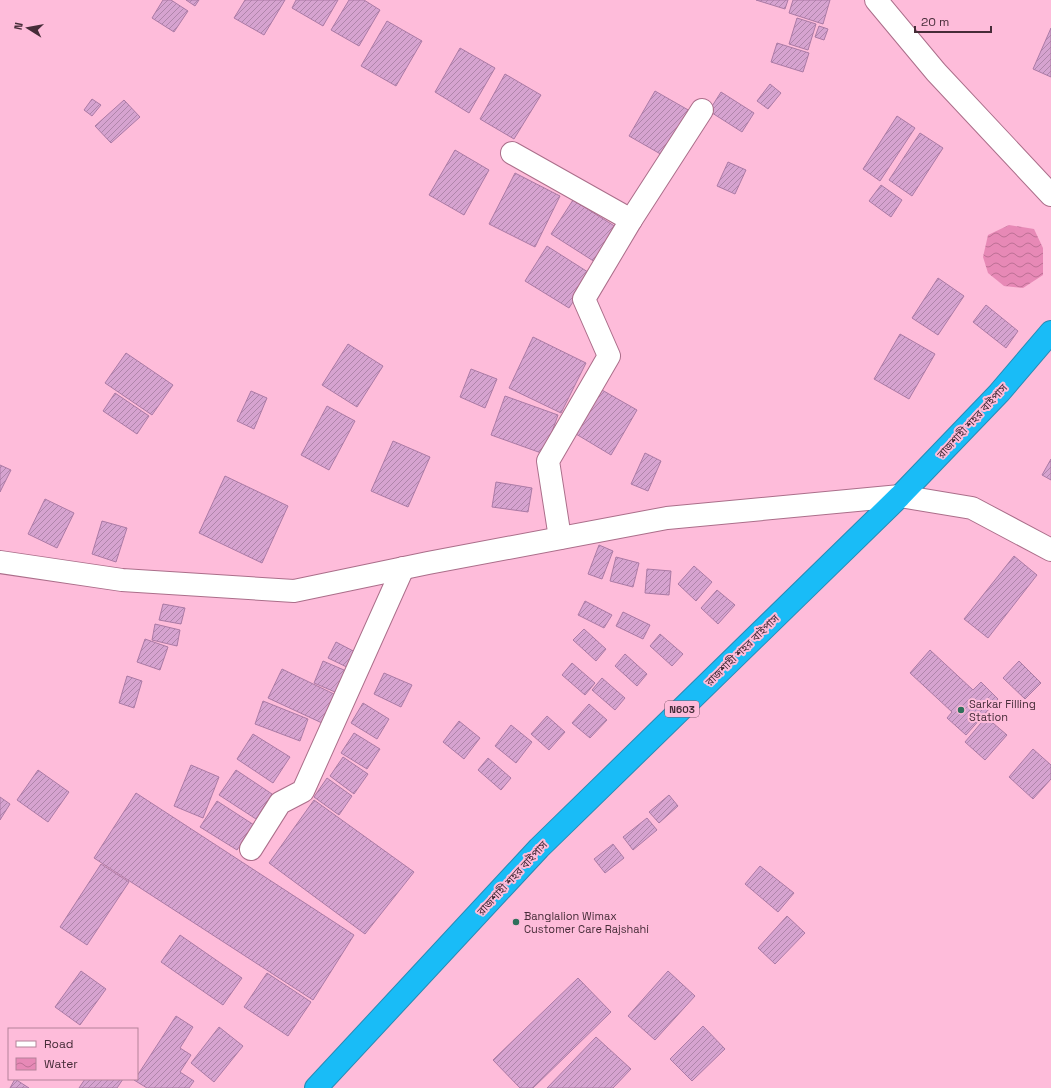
<svg xmlns="http://www.w3.org/2000/svg" width="1051" height="1088" font-family="'Space Grotesk','Noto Sans Bengali',sans-serif">
  <defs>
    <pattern id="water-waves" width="16" height="10" patternUnits="userSpaceOnUse"><rect width="16" height="10" fill="#e789b6"/><path d="M0 5q4-4 8 0t8 0" fill="none" stroke="#bd7095"/></pattern>
    <pattern id="building-hatch" width="6" height="6" patternUnits="userSpaceOnUse"><rect width="6" height="6" fill="#d6a3d0"/><path d="M-1 1l2-2M0 6l6-6M5 7l2-2" fill="none" stroke="#af85aa"/></pattern>
  </defs>
  <rect width="100%" height="100%" fill="#febcda"/>
  <path fill="url(#water-waves)" d="M 1009,225 L 1034,229 L 1043,248 L 1043,275 L 1023,288 L 1004,286 L 988,273 L 983,257 L 988,235 Z"/>
  <g fill="url(#building-hatch)" stroke="#ab7aa5">
    <path d="M 163,0 L 171,0 L 188,11 L 174,32 L 152,18 Z"/>
    <path d="M 186,0 L 199,0 L 195,6 Z"/>
    <path d="M 245,0 L 285,0 L 264,35 L 234,18 Z"/>
    <path d="M 296,0 L 338,0 L 323,26 L 292,8 Z"/>
    <path d="M 349,0 L 364,0 L 380,10 L 359,46 L 331,30 Z"/>
    <path d="M 756,0 L 788,0 L 785,9 Z"/>
    <path d="M 793,0 L 830,0 L 823,24 L 789,13 Z"/>
    <path d="M 797,18 L 816,24 L 808,50 L 789,44 Z"/>
    <path d="M 387,21 L 422,41 L 396,86 L 361,66 Z"/>
    <path d="M 819,26 L 828,29 L 824,40 L 815,37 Z"/>
    <path d="M 1051,28 L 1051,77 L 1033,69 Z"/>
    <path d="M 777,43 L 809,53 L 803,72 L 771,62 Z"/>
    <path d="M 460,48 L 495,68 L 469,113 L 435,92 Z"/>
    <path d="M 505,74 L 541,95 L 514,139 L 480,119 Z"/>
    <path d="M 770,84 L 781,93 L 768,109 L 757,101 Z"/>
    <path d="M 655,91 L 690,111 L 664,156 L 629,136 Z"/>
    <path d="M 721,92 L 754,113 L 742,132 L 709,111 Z"/>
    <path d="M 92,99 L 101,105 L 92,116 L 84,110 Z"/>
    <path d="M 124,100 L 140,117 L 111,143 L 95,126 Z"/>
    <path d="M 897,116 L 915,128 L 880,181 L 863,169 Z"/>
    <path d="M 920,133 L 943,148 L 912,196 L 889,180 Z"/>
    <path d="M 455,150 L 489,170 L 464,215 L 429,195 Z"/>
    <path d="M 728,162 L 746,170 L 735,194 L 717,186 Z"/>
    <path d="M 515,173 L 560,196 L 535,247 L 489,224 Z"/>
    <path d="M 881,185 L 902,200 L 891,217 L 869,201 Z"/>
    <path d="M 573,200 L 616,227 L 595,262 L 551,234 Z"/>
    <path d="M 547,246 L 591,274 L 569,308 L 525,281 Z"/>
    <path d="M 938,278 L 964,296 L 938,335 L 912,318 Z"/>
    <path d="M 986,305 L 1018,331 L 1006,348 L 973,322 Z"/>
    <path d="M 900,334 L 935,354 L 909,399 L 874,379 Z"/>
    <path d="M 533,337 L 586,363 L 561,413 L 509,388 Z"/>
    <path d="M 348,344 L 383,366 L 357,407 L 322,385 Z"/>
    <path d="M 126,353 L 173,385 L 152,415 L 105,383 Z"/>
    <path d="M 471,369 L 497,379 L 485,408 L 460,397 Z"/>
    <path d="M 602,390 L 637,410 L 611,455 L 576,434 Z"/>
    <path d="M 251,391 L 267,398 L 254,429 L 237,421 Z"/>
    <path d="M 115,393 L 149,416 L 137,434 L 103,411 Z"/>
    <path d="M 505,396 L 558,415 L 544,454 L 491,435 Z"/>
    <path d="M 327,406 L 355,421 L 329,470 L 301,455 Z"/>
    <path d="M 393,441 L 430,457 L 408,507 L 371,491 Z"/>
    <path d="M 645,453 L 661,461 L 648,491 L 631,484 Z"/>
    <path d="M 1051,459 L 1051,480 L 1042,475 Z"/>
    <path d="M 0,465 L 11,470 L 0,492 Z"/>
    <path d="M 225,476 L 288,506 L 262,563 L 199,533 Z"/>
    <path d="M 496,482 L 532,488 L 528,512 L 492,507 Z"/>
    <path d="M 45,499 L 74,513 L 57,548 L 28,534 Z"/>
    <path d="M 102,521 L 127,528 L 116,562 L 92,554 Z"/>
    <path d="M 599,545 L 613,551 L 602,579 L 588,574 Z"/>
    <path d="M 1014,556 L 1037,575 L 988,638 L 964,619 Z"/>
    <path d="M 616,557 L 639,563 L 633,587 L 610,581 Z"/>
    <path d="M 694,566 L 712,582 L 696,601 L 678,584 Z"/>
    <path d="M 647,569 L 671,571 L 669,595 L 645,593 Z"/>
    <path d="M 717,590 L 735,605 L 718,624 L 701,608 Z"/>
    <path d="M 585,601 L 612,615 L 604,628 L 578,615 Z"/>
    <path d="M 163,604 L 185,608 L 181,624 L 159,620 Z"/>
    <path d="M 623,612 L 650,625 L 643,639 L 616,626 Z"/>
    <path d="M 155,624 L 180,630 L 177,646 L 152,640 Z"/>
    <path d="M 584,629 L 606,649 L 596,661 L 573,640 Z"/>
    <path d="M 660,634 L 683,654 L 672,666 L 650,646 Z"/>
    <path d="M 145,639 L 168,647 L 160,670 L 137,662 Z"/>
    <path d="M 336,642 L 361,655 L 353,670 L 328,658 Z"/>
    <path d="M 930,650 L 973,690 L 981,682 L 998,699 L 966,735 L 947,718 L 952,712 L 910,673 Z"/>
    <path d="M 625,654 L 647,674 L 637,686 L 615,666 Z"/>
    <path d="M 323,661 L 351,673 L 342,695 L 314,683 Z"/>
    <path d="M 1019,661 L 1041,683 L 1025,699 L 1003,678 Z"/>
    <path d="M 572,663 L 595,683 L 585,695 L 562,675 Z"/>
    <path d="M 282,669 L 336,695 L 322,723 L 268,698 Z"/>
    <path d="M 384,673 L 412,685 L 401,707 L 374,694 Z"/>
    <path d="M 127,676 L 142,681 L 134,708 L 119,703 Z"/>
    <path d="M 602,678 L 625,698 L 615,710 L 592,690 Z"/>
    <path d="M 263,701 L 308,719 L 300,741 L 255,724 Z"/>
    <path d="M 363,703 L 389,719 L 377,739 L 351,723 Z"/>
    <path d="M 589,704 L 607,720 L 590,738 L 572,723 Z"/>
    <path d="M 547,716 L 565,732 L 549,750 L 531,734 Z"/>
    <path d="M 986,717 L 1007,735 L 985,760 L 965,742 Z"/>
    <path d="M 459,721 L 480,738 L 464,759 L 443,742 Z"/>
    <path d="M 511,725 L 532,742 L 516,763 L 495,746 Z"/>
    <path d="M 354,733 L 380,749 L 367,769 L 341,753 Z"/>
    <path d="M 253,734 L 290,757 L 273,783 L 237,759 Z"/>
    <path d="M 1033,749 L 1051,765 L 1051,779 L 1033,799 L 1009,777 Z"/>
    <path d="M 343,757 L 368,774 L 354,794 L 330,776 Z"/>
    <path d="M 488,758 L 511,778 L 501,790 L 478,770 Z"/>
    <path d="M 191,765 L 219,777 L 203,818 L 174,806 Z"/>
    <path d="M 38,770 L 69,792 L 48,822 L 17,800 Z"/>
    <path d="M 236,770 L 272,794 L 256,819 L 219,795 Z"/>
    <path d="M 327,778 L 352,796 L 339,815 L 314,797 Z"/>
    <path d="M 136,793 L 354,935 L 313,1000 L 94,858 Z"/>
    <path d="M 669,795 L 678,806 L 659,823 L 649,812 Z"/>
    <path d="M 0,797 L 10,804 L 0,820 Z"/>
    <path d="M 314,800 L 414,872 L 365,934 L 269,863 Z"/>
    <path d="M 217,801 L 254,825 L 237,850 L 200,827 Z"/>
    <path d="M 647,818 L 657,830 L 633,850 L 623,837 Z"/>
    <path d="M 613,844 L 624,858 L 605,873 L 594,859 Z"/>
    <path d="M 101,864 L 129,882 L 87,945 L 60,927 Z"/>
    <path d="M 760,866 L 794,893 L 778,912 L 745,884 Z"/>
    <path d="M 787,916 L 805,933 L 775,964 L 758,948 Z"/>
    <path d="M 180,935 L 242,978 L 223,1005 L 161,962 Z"/>
    <path d="M 81,971 L 106,989 L 80,1025 L 55,1007 Z"/>
    <path d="M 668,971 L 695,996 L 655,1040 L 628,1016 Z"/>
    <path d="M 267,973 L 311,1002 L 288,1036 L 244,1007 Z"/>
    <path d="M 578,978 L 611,1012 L 533,1088 L 520,1088 L 493,1060 Z"/>
    <path d="M 176,1016 L 193,1027 L 180,1048 L 191,1055 L 180,1072 L 194,1081 L 189,1088 L 147,1088 L 134,1080 L 137,1079 L 137,1076 Z"/>
    <path d="M 703,1026 L 725,1049 L 692,1081 L 670,1059 Z"/>
    <path d="M 219,1027 L 243,1046 L 214,1082 L 191,1063 Z"/>
    <path d="M 596,1037 L 631,1069 L 613,1088 L 547,1088 Z"/>
    <path d="M 15,1079 L 29,1088 L 10,1088 Z"/>
    <path d="M 85,1079 L 123,1079 L 117,1088 L 79,1088 Z"/>
  </g>
  <g fill="none" stroke-linecap="round" stroke-linejoin="round">
    <defs>
      <g id="street">
        <path d="M 876,0 L 936,72 L 1051,195"/>
        <path d="M 512,153 L 631,220 L 584,299 L 609,356 L 548,461 L 560,538"/>
        <path d="M 631,220 L 702,110"/>
        <path d="M 0,562 L 122,580 L 294,591 L 428,563 L 667,518 L 900,496 L 972,508 L 1051,550"/>
        <path d="M 251,849 L 280,803 L 303,791 L 403,568"/>
      </g>
      <path id="highway" d="M 316,1088 L 539,848 L 900,496 L 999,393 L 1051,332"/>
    </defs>
    <use href="#street" stroke="#ab6e8a" stroke-width="24"/>
    <use href="#highway" stroke="#298ab4" stroke-width="24"/>
    <use href="#street" stroke="#fff" stroke-width="22"/>
    <use href="#highway" stroke="#19bcf7" stroke-width="22"/>
  </g>
  <g fill="#306f5b" stroke="#febcda" stroke-width="1.5">
    <circle cx="961" cy="710" r="4"/>
    <circle cx="516" cy="922" r="4"/>
  </g>
  <g text-anchor="middle" dominant-baseline="central" stroke-width="4" stroke-linejoin="round" paint-order="stroke">
    <rect fill="#febcda" stroke="#7d5769" stroke-width="1" x="665" y="701" width="34" height="16" rx="3"/>
    <g font-size="10" font-weight="bold" fill="#462c38">
      <text x="682" y="709">N603</text>
    </g>
    <g font-size="11" fill="#462c38" stroke="#febcda">
      <text transform="translate(972 421) rotate(-47)">রাজশাহী শহর বাইপাস</text>
      <text transform="translate(742 650) rotate(-44)">রাজশাহী শহর বাইপাস</text>
      <text transform="translate(512 878) rotate(-47)">রাজশাহী শহর বাইপাস</text>
    </g>
    <g font-size="11" fill="#462c38" stroke="#febcda" text-anchor="start">
      <text x="969" y="704">Sarkar Filling<tspan x="969" dy="13">Station</tspan></text>
      <text x="524" y="916">Banglalion Wimax<tspan x="524" dy="13">Customer Care Rajshahi</tspan></text>
    </g>
  </g>
  <rect x="8" y="1028" width="130" height="52" fill="#febcda" stroke="#b48299"/>
  <rect x="16" y="1041" width="20" height="6" fill="#ffffff" stroke="#b48299"/>
  <text x="44" y="1048" font-size="12" fill="#462c38">Road</text>
  <rect x="16" y="1058" width="20" height="12" fill="url(#water-waves)" stroke="#b48299"/>
  <text x="44" y="1068" font-size="12" fill="#462c38">Water</text>
  <g transform="translate(28 28) rotate(281)" stroke="#febcda" stroke-width="3" paint-order="stroke">
  <path d="M0-3L7 15L0 10L-7 15Z" fill="#462c38"/>
  <text y="-6" font-size="11" font-weight="bold" text-anchor="middle" fill="#462c38">N</text>
  </g>
  <path d="M915 26v6h76v-6" fill="none" stroke="#462c38" stroke-width="2"/>
  <text x="921" y="26" font-size="12" fill="#462c38" stroke="#febcda" stroke-width="3" paint-order="stroke">20 m</text>
</svg>
